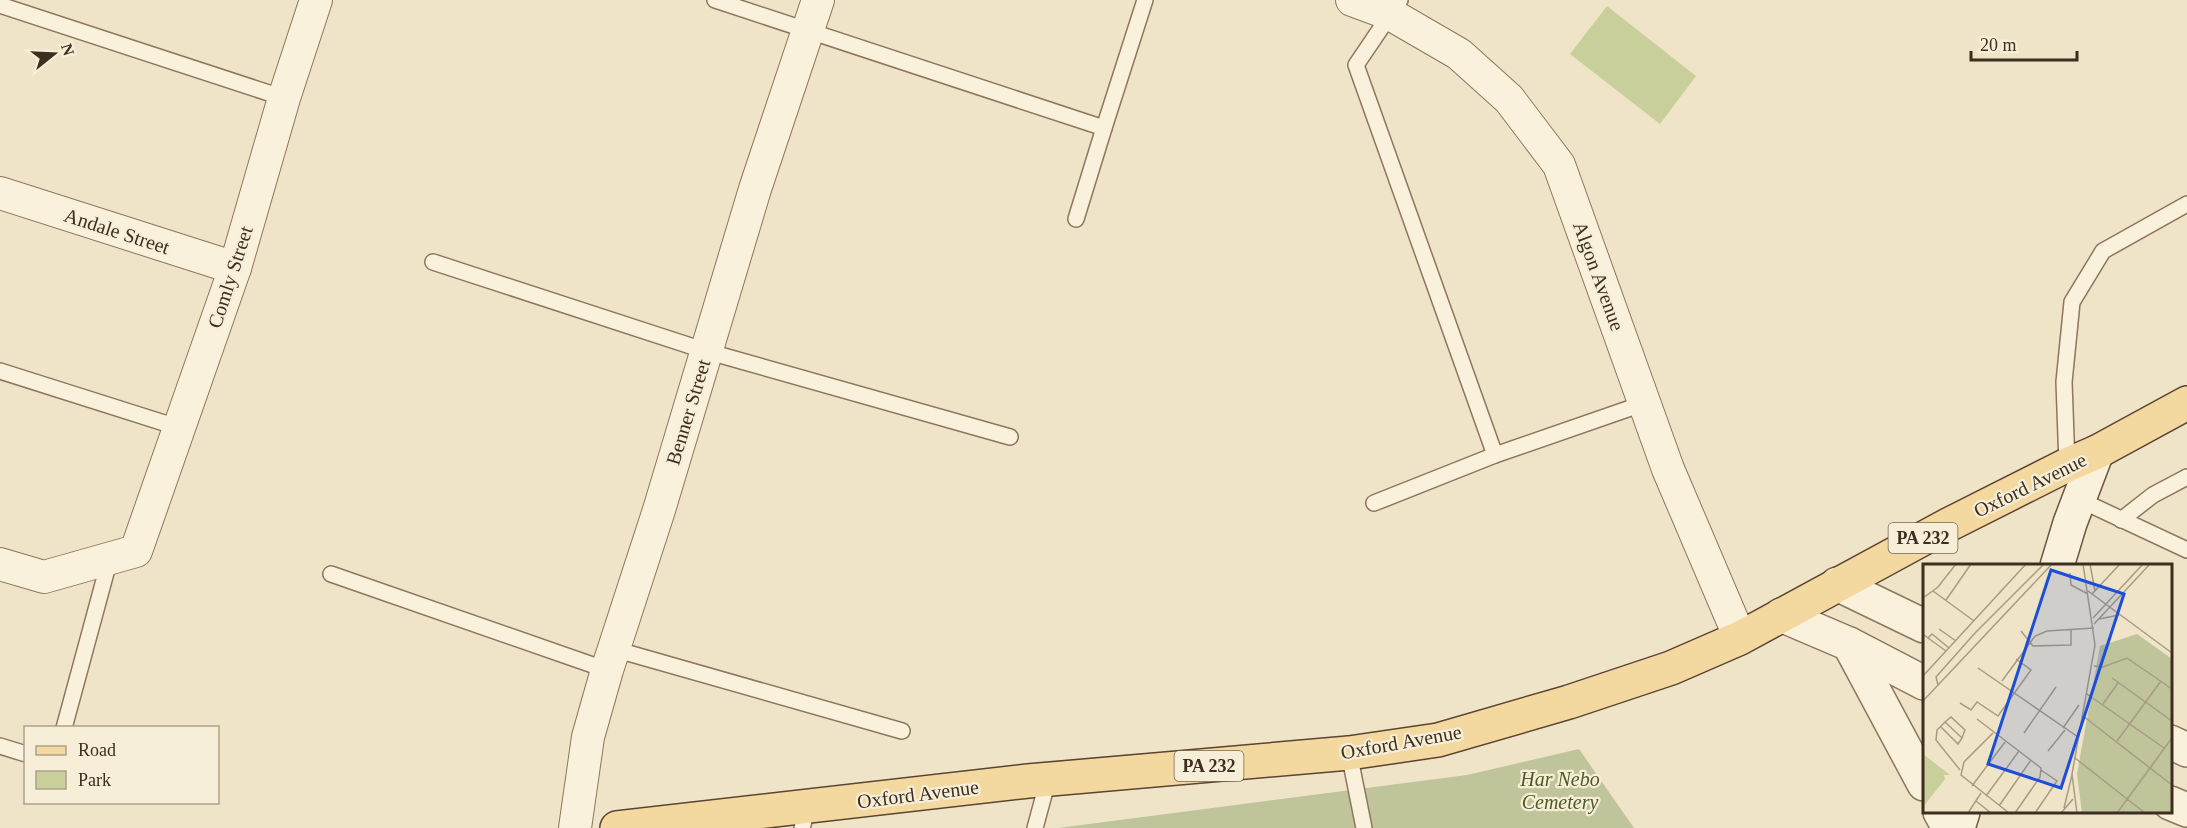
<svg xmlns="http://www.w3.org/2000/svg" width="2187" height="828" font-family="Georgia,serif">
  <rect width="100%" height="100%" fill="#f0e4c8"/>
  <path fill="#c9cf9b" d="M 1607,6 L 1696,76 L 1660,124 L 1570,54 Z"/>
  <path fill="#bfc49a" d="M 1579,749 L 1634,828 L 1058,828 L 1467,775 Z"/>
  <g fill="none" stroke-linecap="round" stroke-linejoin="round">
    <defs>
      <g id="service">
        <path d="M 715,0 L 1104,128 L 1145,0"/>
        <path d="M 1400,0 L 1356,65 L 1495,455 L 1645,403"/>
        <path d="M 0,5 L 284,98"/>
        <path d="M 1076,219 L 1104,128"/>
        <path d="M 433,262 L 706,351 L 1010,437"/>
        <path d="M 0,371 L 180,428"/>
        <path d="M 2067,465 L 2064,382 L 2072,302 L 2103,251 L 2187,204"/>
        <path d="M 2078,499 L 2187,550"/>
        <path d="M 1374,503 L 1495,455"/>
        <path d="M 2121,520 L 2153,495 L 2187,477"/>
        <path d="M 331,574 L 607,670"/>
        <path d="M 614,649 L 902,731"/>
        <path d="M 64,728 L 110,558"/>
        <path d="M 0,746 L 26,754"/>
        <path d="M 1349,753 L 1364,828"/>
        <path d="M 802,828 L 808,807"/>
        <path d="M 1035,828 L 1048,780"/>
      </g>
      <g id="minor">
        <path d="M 1352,0 L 1390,14 L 1459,54 L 1509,99 L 1559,165 L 1668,469 L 1740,638"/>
        <path d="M 0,193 L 235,268"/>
        <path d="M 0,564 L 44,577 L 136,551 L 235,268 L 284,98 L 316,0"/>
        <path d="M 575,828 L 588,737 L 607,670 L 659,510 L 755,189 L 818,0"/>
      </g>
      <g id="tertiary">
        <path d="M 1837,584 L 1924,626"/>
        <path d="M 1781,615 L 1849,644 L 1924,683"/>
        <path d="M 1849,644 L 1924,784"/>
        <path d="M 2170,742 L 2187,750"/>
        <path d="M 2170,803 L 2187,810"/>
        <path d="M 1940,812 L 1949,828"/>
      </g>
      <g id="secondary">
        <path d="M 2057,566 L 2070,523 L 2097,452"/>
        <path d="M 1958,828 L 1963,812"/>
      </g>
      <path id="primary" d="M 617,828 L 1028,781 L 1349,753 L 1438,740 L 1569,702 L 1671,668 L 1740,638 L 1948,525 L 2067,465 L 2097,452 L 2187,403"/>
    </defs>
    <use href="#service" stroke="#8d765c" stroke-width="18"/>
    <use href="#minor" stroke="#8d765c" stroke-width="34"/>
    <use href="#tertiary" stroke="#8d765c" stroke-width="36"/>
    <use href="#secondary" stroke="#6f573f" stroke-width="36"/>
    <use href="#primary" stroke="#5b4430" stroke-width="36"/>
    <use href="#service" stroke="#faf1dc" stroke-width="15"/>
    <use href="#minor" stroke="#faf1dc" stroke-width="32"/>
    <use href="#tertiary" stroke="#faf1dc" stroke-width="33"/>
    <use href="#secondary" stroke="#faf1dc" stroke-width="33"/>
    <use href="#primary" stroke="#f3d9a0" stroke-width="33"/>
  </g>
  <g text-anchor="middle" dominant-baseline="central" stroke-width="4.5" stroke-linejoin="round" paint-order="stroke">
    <g fill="#f7eed8" stroke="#756857" stroke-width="1.5">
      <rect x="1888.5" y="523" width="69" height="30" rx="4.5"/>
      <rect x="1174.5" y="751" width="69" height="30" rx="4.5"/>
    </g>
    <g font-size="18" font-weight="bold" fill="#3d2e20">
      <text x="1923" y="538">PA 232</text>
      <text x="1209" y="766">PA 232</text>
    </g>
    <g font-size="20" fill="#3d2e20" stroke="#f7eed8">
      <text transform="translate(117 231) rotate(18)">Andale Street</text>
      <text transform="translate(1599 276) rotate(70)">Algon Avenue</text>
      <text transform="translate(230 277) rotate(-72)">Comly Street</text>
      <text transform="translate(688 412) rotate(-73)">Benner Street</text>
      <text transform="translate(2030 485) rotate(-26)">Oxford Avenue</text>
      <text transform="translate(1401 742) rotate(-10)">Oxford Avenue</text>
      <text transform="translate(918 794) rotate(-7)">Oxford Avenue</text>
    </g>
    <g font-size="20" font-style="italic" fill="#4d5a26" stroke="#f7eed8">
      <text x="1560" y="779">Har Nebo<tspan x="1560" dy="23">Cemetery</tspan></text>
    </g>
  </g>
  <g transform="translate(1923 564)">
    <rect width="249" height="249" fill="#f0e4c8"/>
    <path d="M 0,190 L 27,211 L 21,211 L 22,215 L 0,243 Z" fill="#c9cf9b"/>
    <path d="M 214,70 L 249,95 L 249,249 L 159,249 L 154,210 L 177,82 Z" fill="#bfc49a"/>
    <path fill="none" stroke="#a89b85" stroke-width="1.5" d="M 167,0 L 172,27M 147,9 L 148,21 L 165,30M 10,27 L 51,57M 165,27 L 249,89M 169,30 L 197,0M 0,34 L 15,23 L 33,0M 23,36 L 48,0M 170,54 L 220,0M 176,55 L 196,51M 171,60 L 227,0M 16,65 L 33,77M 98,67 L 110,82 L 148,81 L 148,66M 0,70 L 5,74 L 9,70 L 26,84M 5,74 L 23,87M 171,102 L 180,103 L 204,94 L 249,125M 55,104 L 155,173M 0,112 L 103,0M 189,114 L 249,157M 79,117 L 112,72 L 124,67 L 171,64M 15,121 L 13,113 L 52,69 L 121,0M 164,130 L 241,184M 0,137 L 129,0M 37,139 L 48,146 L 54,138 L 75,152 L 108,106 L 93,95M 180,140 L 195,119M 160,152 L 249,221M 54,155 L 118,204 L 117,213 L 92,249M 22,158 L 39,174 L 42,166 L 28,153 L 22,158 L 14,166 L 13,176 L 37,206M 17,162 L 35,180 L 39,174M 140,164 L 156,141M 70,169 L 41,198 L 38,211 L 86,249M 101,169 L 133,123M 194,177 L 238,117M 125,187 L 142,166M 152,194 L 222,249M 49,222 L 82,178M 63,232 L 96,187M 53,237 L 68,249M 76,242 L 108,196M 141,244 L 149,211M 45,249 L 58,229M 112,249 L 134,217 L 118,206M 138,249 L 150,235M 154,249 L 149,210 L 172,81 L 160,0M 194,249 L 249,174"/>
    <path fill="#1d4ed8" fill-opacity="0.15" stroke="#1d4ed8" stroke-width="3" d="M 128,6 L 201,30 L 138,224 L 65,200 Z"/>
    <rect width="249" height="249" fill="none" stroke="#3d2e20" stroke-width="3"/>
  </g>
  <rect x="24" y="726" width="195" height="78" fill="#f7eed8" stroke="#ada18e" stroke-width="1.5"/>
  <rect x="36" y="746" width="30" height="9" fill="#f3d9a0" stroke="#ada18e" stroke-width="1.5"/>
  <text x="78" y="756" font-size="18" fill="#3d2e20">Road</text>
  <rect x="36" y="771" width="30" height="18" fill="#c9cf9b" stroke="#ada18e" stroke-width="1.5"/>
  <text x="78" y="786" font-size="18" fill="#3d2e20">Park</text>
  <g transform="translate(54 54) rotate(72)" stroke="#f7eed8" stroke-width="4.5" paint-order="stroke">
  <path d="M0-4.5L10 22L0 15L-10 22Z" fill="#3d2e20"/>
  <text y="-9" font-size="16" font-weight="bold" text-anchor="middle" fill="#3d2e20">N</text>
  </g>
  <path d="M1971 51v9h106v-9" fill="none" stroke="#3d2e20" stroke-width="3"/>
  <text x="1980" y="51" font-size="18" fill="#3d2e20" stroke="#f7eed8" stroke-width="4.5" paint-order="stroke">20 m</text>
</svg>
